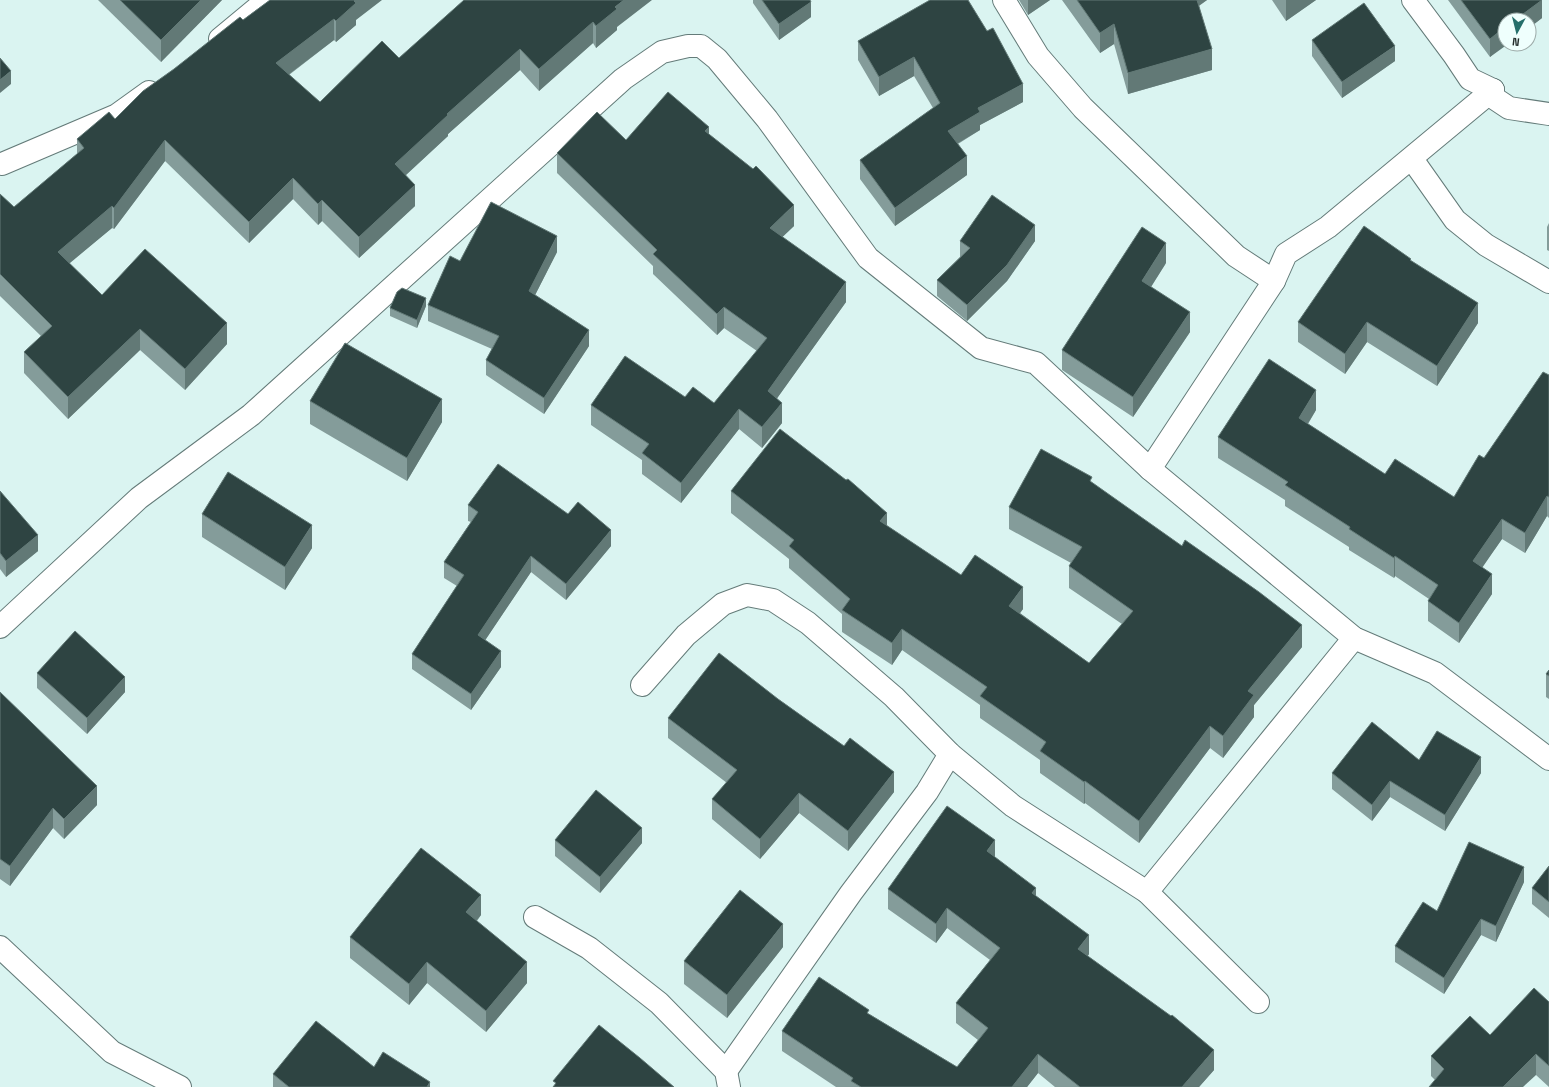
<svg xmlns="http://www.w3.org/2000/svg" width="1549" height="1087" font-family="'Space Grotesk',sans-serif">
  <rect width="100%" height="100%" fill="#daf4f1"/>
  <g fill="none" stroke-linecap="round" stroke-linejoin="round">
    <defs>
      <g id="minor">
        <path d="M 1004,0 L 1038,56 L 1083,108 L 1236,256 L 1274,281"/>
        <path d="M 1413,0 L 1454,55 L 1470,79 L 1493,90"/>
        <path d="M 220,39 L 267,0"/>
        <path d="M 1493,90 L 1491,96 L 1509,108 L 1549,114"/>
        <path d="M 1412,159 L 1455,220 L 1486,245 L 1549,282"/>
        <path d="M 2,164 L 117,115 L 149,92"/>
        <path d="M 1150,469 L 1274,281 L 1286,254 L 1328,227 L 1493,90"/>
        <path d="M 0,627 L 139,498 L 251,415 L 623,79 L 662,52 L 688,46 L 701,46 L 717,59 L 767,119 L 868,258 L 981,348 L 1036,363 L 1150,469 L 1354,638 L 1435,673 L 1549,759"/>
        <path d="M 642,685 L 686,635 L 723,604 L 747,595 L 773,600 L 808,623 L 894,697 L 950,754 L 1013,806 L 1147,892 L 1354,638"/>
        <path d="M 1147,892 L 1258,1002"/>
        <path d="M 535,917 L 589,948 L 659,1003 L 726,1071 L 729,1087"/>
        <path d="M 0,947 L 112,1052 L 180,1087"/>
        <path d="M 726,1071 L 851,893 L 927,792 L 950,754"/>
      </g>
    </defs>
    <use href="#minor" stroke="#647b79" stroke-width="24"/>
    <use href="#minor" stroke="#fff" stroke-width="22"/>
  </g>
  <g fill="#849c9a">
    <path d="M 98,0 L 222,0 L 161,62 Z"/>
    <path d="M 270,0 L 356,20 L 356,25 L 336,42 L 334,40 L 289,75 L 320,102 L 399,58 L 464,0 L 617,27 L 617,30 L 596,48 L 593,43 L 539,91 L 520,70 L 448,134 L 448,136 L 405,176 L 415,206 L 359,258 L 322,221 L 318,225 L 293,199 L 249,243 L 165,161 L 114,229 L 112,228 L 69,263 L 102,295 L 227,344 L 185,390 L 140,350 L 68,419 L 24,373 L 24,352 L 41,336 L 0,296 L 0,194 L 14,207 L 77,154 L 77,139 L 115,119 L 174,69 L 243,20 Z"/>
    <path d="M 753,0 L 810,0 L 811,17 L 779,40 L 753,3 Z"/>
    <path d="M 930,0 L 1023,102 L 980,125 L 980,130 L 958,144 L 967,175 L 895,226 L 860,179 L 860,160 L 933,108 L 914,76 L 879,96 L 858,60 L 858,41 Z"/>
    <path d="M 1019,0 L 1050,0 L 1028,15 Z"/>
    <path d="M 1062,0 L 1207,0 L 1199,6 L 1212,70 L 1128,94 L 1114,44 L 1100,53 Z"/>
    <path d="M 1272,0 L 1316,0 L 1286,21 Z"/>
    <path d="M 1448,0 L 1542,0 L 1542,18 L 1529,28 L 1529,20 L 1490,57 Z"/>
    <path d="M 1312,40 L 1395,61 L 1342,98 L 1312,56 Z"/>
    <path d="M 709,134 L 794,226 L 782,237 L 846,302 L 777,398 L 782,423 L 762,448 L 739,429 L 681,503 L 642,474 L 642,460 L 591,425 L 591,405 L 685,397 L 714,403 L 757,351 L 724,328 L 717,335 L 653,274 L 653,266 L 557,173 L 557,153 L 626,140 Z"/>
    <path d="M 1549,223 L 1549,251 L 1547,250 L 1547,227 Z"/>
    <path d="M 960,241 L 1035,241 L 1007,281 L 967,321 L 937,296 L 937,280 L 960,257 Z"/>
    <path d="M 557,252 L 535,295 L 589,346 L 544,414 L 486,375 L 486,360 L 492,349 L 428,321 L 428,305 L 460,261 Z"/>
    <path d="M 1411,261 L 1478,323 L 1437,386 L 1367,342 L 1345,374 L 1298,342 L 1298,322 Z"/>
    <path d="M 1166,263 L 1151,287 L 1190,332 L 1133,417 L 1062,370 L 1062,350 Z"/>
    <path d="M 426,306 L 417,328 L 390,316 L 390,308 Z"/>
    <path d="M 1549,375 L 1549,518 L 1547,516 L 1525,553 L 1502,539 L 1482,567 L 1492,594 L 1459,643 L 1428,621 L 1428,601 L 1429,599 L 1395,576 L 1394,578 L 1349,550 L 1349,547 L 1285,506 L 1285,500 L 1218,458 L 1218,437 L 1316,410 L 1308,424 L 1385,474 L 1454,497 L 1484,458 Z"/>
    <path d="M 310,401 L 442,422 L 407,481 L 310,424 Z"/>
    <path d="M 1092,483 L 1302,647 L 1254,705 L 1254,717 L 1223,758 L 1210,748 L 1139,843 L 1085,803 L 1084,804 L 1040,773 L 1040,760 L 980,718 L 980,705 L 902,650 L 892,665 L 842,632 L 842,614 L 789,568 L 789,559 L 731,513 L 731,491 L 887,526 L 961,575 L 1023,609 L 1020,613 L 1089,663 L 1122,624 L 1069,588 L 1069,566 L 1071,563 L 1009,529 L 1009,507 Z"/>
    <path d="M 0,491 L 38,551 L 6,577 L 0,569 Z"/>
    <path d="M 468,505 L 611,546 L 566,600 L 531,572 L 485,640 L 501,667 L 471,710 L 412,669 L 412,654 L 457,586 L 444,578 L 444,562 L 471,522 L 468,521 Z"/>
    <path d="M 202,514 L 312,548 L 285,590 L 202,537 Z"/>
    <path d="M 1549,670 L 1549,699 L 1546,697 L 1546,674 Z"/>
    <path d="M 37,673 L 125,692 L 87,734 L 37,688 Z"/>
    <path d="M 0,692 L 97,805 L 64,839 L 53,828 L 10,886 L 0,879 Z"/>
    <path d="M 778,699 L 844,746 L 894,792 L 848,851 L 799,813 L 760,859 L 712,819 L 712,799 L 727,783 L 668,738 L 668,718 Z"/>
    <path d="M 1419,760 L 1481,773 L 1445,831 L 1390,797 L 1372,821 L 1332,789 L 1332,773 Z"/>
    <path d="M 555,840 L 642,843 L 600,893 L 555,856 Z"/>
    <path d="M 995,857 L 1036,896 L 1089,954 L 1088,956 L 1214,1070 L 1199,1087 L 1055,1087 L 1038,1073 L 1027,1087 L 836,1087 L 782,1051 L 782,1031 L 869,1014 L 957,1067 L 978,1040 L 956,1023 L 956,1003 L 990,960 L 947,928 L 936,943 L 888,909 L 888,889 Z"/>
    <path d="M 1549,866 L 1549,918 L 1532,904 L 1532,888 Z"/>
    <path d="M 1524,882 L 1496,942 L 1481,935 L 1444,994 L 1395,962 L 1395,946 L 1437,911 Z"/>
    <path d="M 481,915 L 477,921 L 527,983 L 486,1032 L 427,983 L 409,1005 L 350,958 L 350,937 Z"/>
    <path d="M 783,947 L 727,1018 L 684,984 L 684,961 Z"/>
    <path d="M 1549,1002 L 1549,1087 L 1536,1075 L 1435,1080 L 1431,1076 L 1431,1056 L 1490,1035 Z"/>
    <path d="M 374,1067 L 430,1087 L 273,1087 L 273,1074 Z"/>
  </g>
  <g fill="#627976">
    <path d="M 201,0 L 222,0 L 161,62 L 161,40 Z"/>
    <path d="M 355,0 L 382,0 L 356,20 L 356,25 L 336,42 L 336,21 Z"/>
    <path d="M 624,0 L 652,0 L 617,27 L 617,30 L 596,48 L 596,26 L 615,7 Z"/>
    <path d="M 1028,0 L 1050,0 L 1028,15 Z"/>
    <path d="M 1194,0 L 1207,0 L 1194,9 Z"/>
    <path d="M 1286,0 L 1316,0 L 1286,21 Z"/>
    <path d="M 1542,0 L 1542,18 L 1529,28 L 1529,20 L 1515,20 Z"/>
    <path d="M 811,2 L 811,17 L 779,40 L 779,24 Z"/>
    <path d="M 334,19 L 334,40 L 276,84 L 276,63 Z"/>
    <path d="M 593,22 L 593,43 L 539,91 L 539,69 Z"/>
    <path d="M 1114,24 L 1114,44 L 1100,53 L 1100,33 Z"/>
    <path d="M 1505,27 L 1505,44 L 1508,44 L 1490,57 L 1490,39 Z"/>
    <path d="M 1395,46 L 1395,61 L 1342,98 L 1342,82 Z"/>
    <path d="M 520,49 L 520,70 L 448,134 L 448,136 L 395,185 L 395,164 L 447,114 Z"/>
    <path d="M 1212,49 L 1212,70 L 1128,94 L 1128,73 Z"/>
    <path d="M 914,57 L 914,76 L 879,96 L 879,77 Z"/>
    <path d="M 11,71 L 11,84 L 0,93 L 0,80 Z"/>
    <path d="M 1023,84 L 1023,102 L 980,125 L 980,130 L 948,149 L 948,131 L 978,108 Z"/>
    <path d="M 709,127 L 709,147 L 705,131 Z"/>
    <path d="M 165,140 L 165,161 L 114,229 L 114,208 Z"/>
    <path d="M 967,156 L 967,175 L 895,226 L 895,208 Z"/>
    <path d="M 293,178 L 293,199 L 249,243 L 249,222 Z"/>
    <path d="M 415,185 L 415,206 L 359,258 L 359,237 Z"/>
    <path d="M 322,200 L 322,221 L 318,225 L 318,204 Z"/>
    <path d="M 794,205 L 794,226 L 770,249 L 770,228 Z"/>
    <path d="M 112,206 L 112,228 L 58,273 L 58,252 Z"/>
    <path d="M 1035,225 L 1035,241 L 1007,281 L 967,321 L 967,305 Z"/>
    <path d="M 557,236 L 557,252 L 529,307 L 529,291 Z"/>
    <path d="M 1166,243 L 1166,263 L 1142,301 L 1142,281 Z"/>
    <path d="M 846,282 L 846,302 L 768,411 L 768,391 Z"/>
    <path d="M 426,298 L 426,306 L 417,328 L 417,320 Z"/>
    <path d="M 1478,303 L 1478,323 L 1437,386 L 1437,366 Z"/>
    <path d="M 724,307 L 724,328 L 717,335 L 717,314 Z"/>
    <path d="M 1190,312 L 1190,332 L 1133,417 L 1133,397 Z"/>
    <path d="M 1367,322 L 1367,342 L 1345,374 L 1345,354 Z"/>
    <path d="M 227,323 L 227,344 L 185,390 L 185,369 Z"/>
    <path d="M 140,329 L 140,350 L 68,419 L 68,397 Z"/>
    <path d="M 589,330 L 589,346 L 544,414 L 544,398 Z"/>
    <path d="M 1316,390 L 1316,410 L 1299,438 L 1299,418 Z"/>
    <path d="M 442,399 L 442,422 L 407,481 L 407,458 Z"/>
    <path d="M 782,403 L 782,423 L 762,448 L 762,427 Z"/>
    <path d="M 739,409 L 739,429 L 681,503 L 681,483 Z"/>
    <path d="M 1547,496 L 1547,516 L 1525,553 L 1525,533 Z"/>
    <path d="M 887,513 L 887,535 L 880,521 Z"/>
    <path d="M 1502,519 L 1502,539 L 1473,581 L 1473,561 Z"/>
    <path d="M 312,525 L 312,548 L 285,590 L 285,567 Z"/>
    <path d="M 611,530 L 611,546 L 566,600 L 566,584 Z"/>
    <path d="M 38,535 L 38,551 L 6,577 L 6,561 Z"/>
    <path d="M 531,556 L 531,572 L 478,651 L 478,635 Z"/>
    <path d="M 1395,556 L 1395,576 L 1394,578 L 1394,558 Z"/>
    <path d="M 1492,574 L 1492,594 L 1459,643 L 1459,623 Z"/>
    <path d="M 1023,587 L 1023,609 L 1009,628 L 1009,606 Z"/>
    <path d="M 1302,625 L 1302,647 L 1254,705 L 1254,717 L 1223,758 L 1223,736 L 1248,691 Z"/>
    <path d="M 902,629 L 902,650 L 892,665 L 892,643 Z"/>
    <path d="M 501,651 L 501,667 L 471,710 L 471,694 Z"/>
    <path d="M 125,677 L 125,692 L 87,734 L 87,718 Z"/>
    <path d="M 1210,726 L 1210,748 L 1139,843 L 1139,821 Z"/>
    <path d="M 1481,757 L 1481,773 L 1445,831 L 1445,815 Z"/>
    <path d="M 894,772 L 894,792 L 848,851 L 848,831 Z"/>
    <path d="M 1085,781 L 1085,803 L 1084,804 L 1084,782 Z"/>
    <path d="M 1390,781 L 1390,797 L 1372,821 L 1372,805 Z"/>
    <path d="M 97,786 L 97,805 L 64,839 L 64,819 Z"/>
    <path d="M 799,793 L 799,813 L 760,859 L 760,839 Z"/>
    <path d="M 53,808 L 53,828 L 10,886 L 10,866 Z"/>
    <path d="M 642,828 L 642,843 L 600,893 L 600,877 Z"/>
    <path d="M 995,840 L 995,860 L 987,851 Z"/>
    <path d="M 1524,867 L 1524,882 L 1496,942 L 1496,926 Z"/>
    <path d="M 1036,888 L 1036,908 L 1032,893 Z"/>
    <path d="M 481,895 L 481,915 L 466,933 L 466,912 Z"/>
    <path d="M 947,908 L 947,928 L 936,943 L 936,924 Z"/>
    <path d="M 1481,919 L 1481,935 L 1444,994 L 1444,978 Z"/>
    <path d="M 783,924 L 783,947 L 727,1018 L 727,995 Z"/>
    <path d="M 1089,935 L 1089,954 L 1078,969 L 1078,949 Z"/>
    <path d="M 427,962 L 427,983 L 409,1005 L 409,984 Z"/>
    <path d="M 527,962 L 527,983 L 486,1032 L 486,1011 Z"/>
    <path d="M 1214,1050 L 1214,1070 L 1199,1087 L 1182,1087 Z"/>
    <path d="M 1038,1054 L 1038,1073 L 1027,1087 L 1012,1087 Z"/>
    <path d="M 1536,1054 L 1536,1075 L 1523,1087 L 1503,1087 Z"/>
    <path d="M 430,1082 L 430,1087 L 427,1087 Z"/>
  </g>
  <g fill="#2e4442" stroke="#627976">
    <path d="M 120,0 L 201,0 L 161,40 Z"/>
    <path d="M 270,0 L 355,0 L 354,1 L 356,3 L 336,21 L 334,19 L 276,63 L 320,102 L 382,41 L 399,58 L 464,0 L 624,0 L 615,7 L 617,9 L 596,26 L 593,22 L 539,69 L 520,49 L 447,114 L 448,115 L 395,164 L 415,185 L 359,237 L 322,200 L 318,204 L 293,178 L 249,222 L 165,140 L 114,208 L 112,206 L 58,252 L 102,295 L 145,249 L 227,323 L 185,369 L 140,329 L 68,397 L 24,352 L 52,326 L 0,274 L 0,194 L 14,207 L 84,148 L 77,139 L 109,112 L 115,119 L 143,91 L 174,69 L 240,17 L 243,20 Z"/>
    <path d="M 762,0 L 810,0 L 811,2 L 779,24 Z"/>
    <path d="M 930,0 L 968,0 L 987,31 L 993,28 L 1023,84 L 978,108 L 980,112 L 948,131 L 967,156 L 895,208 L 860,160 L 940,103 L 914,57 L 879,77 L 858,41 Z"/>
    <path d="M 1077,0 L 1197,0 L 1212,49 L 1128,73 L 1114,24 L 1100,33 Z"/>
    <path d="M 1461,0 L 1542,0 L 1515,20 L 1505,20 L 1505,27 L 1490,39 Z"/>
    <path d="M 1364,3 L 1395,46 L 1342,82 L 1312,40 Z"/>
    <path d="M 0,58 L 11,71 L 0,80 Z"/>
    <path d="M 668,92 L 709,127 L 705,131 L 753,169 L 756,166 L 794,205 L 770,228 L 846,282 L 768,391 L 782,403 L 762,427 L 739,409 L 681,483 L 642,453 L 649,444 L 591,405 L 625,356 L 685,397 L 693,387 L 714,403 L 767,338 L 724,307 L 717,314 L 653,254 L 657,250 L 557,153 L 597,112 L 626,140 Z"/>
    <path d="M 992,195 L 1035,225 L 1007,265 L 967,305 L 937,280 L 970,248 L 960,241 Z"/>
    <path d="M 491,202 L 557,236 L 529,291 L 589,330 L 544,398 L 486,360 L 499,336 L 428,305 L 450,256 L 460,261 Z"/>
    <path d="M 1364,226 L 1411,259 L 1410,260 L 1478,303 L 1437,366 L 1367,322 L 1345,354 L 1298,322 Z"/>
    <path d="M 1142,227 L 1166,243 L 1142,281 L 1190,312 L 1133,397 L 1062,350 Z"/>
    <path d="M 402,288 L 426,298 L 417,320 L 390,308 L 397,292 Z"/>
    <path d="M 345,343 L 442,399 L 407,458 L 310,401 Z"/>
    <path d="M 1269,359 L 1316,390 L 1299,418 L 1385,474 L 1395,459 L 1454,497 L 1479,455 L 1484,458 L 1543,372 L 1549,375 L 1549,497 L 1547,496 L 1525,533 L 1502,519 L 1473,561 L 1492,574 L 1459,623 L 1428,601 L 1438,585 L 1395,556 L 1394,558 L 1349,529 L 1350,527 L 1285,485 L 1288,482 L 1218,437 Z"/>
    <path d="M 780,429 L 846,480 L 848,479 L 887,513 L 880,521 L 961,575 L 975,555 L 1023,587 L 1009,606 L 1089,663 L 1133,611 L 1069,566 L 1082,547 L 1009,507 L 1041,449 L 1092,477 L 1090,481 L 1182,546 L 1185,540 L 1259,592 L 1302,625 L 1248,691 L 1254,695 L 1223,736 L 1210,726 L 1139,821 L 1085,781 L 1084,782 L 1040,751 L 1046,742 L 980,696 L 987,687 L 902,629 L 892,643 L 842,610 L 850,599 L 789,546 L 794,540 L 731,491 Z"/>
    <path d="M 498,464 L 568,514 L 578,502 L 611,530 L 566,584 L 531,556 L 478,635 L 501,651 L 471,694 L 412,654 L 464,575 L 444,562 L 478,512 L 468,505 Z"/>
    <path d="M 228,472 L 312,525 L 285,567 L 202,514 Z"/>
    <path d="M 0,491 L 38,535 L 6,561 L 0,553 Z"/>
    <path d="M 75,631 L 125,677 L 87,718 L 37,673 Z"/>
    <path d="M 719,653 L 778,699 L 844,746 L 850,738 L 894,772 L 848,831 L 799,793 L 760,839 L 712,799 L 737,770 L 668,718 Z"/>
    <path d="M 1549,670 L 1549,676 L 1546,674 Z"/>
    <path d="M 0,692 L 97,786 L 64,819 L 53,808 L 10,866 L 0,859 Z"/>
    <path d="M 1372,722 L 1419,760 L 1437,731 L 1481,757 L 1445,815 L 1390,781 L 1372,805 L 1332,773 Z"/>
    <path d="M 596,790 L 642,828 L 600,877 L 555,840 Z"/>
    <path d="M 947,806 L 995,840 L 987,851 L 1036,888 L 1032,893 L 1089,935 L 1078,949 L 1171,1016 L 1172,1015 L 1214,1050 L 1182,1087 L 1080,1087 L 1038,1054 L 1012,1087 L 861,1087 L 851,1081 L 853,1078 L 782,1031 L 819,977 L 869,1010 L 867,1013 L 957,1067 L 988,1028 L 956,1003 L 1000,948 L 947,908 L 936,924 L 888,889 Z"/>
    <path d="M 1469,842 L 1524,867 L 1496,926 L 1481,919 L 1444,978 L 1395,946 L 1423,902 L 1437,911 Z"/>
    <path d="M 421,848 L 481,895 L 466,912 L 527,962 L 486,1011 L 427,962 L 409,984 L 350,937 Z"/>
    <path d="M 1549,866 L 1549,902 L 1532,888 Z"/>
    <path d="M 740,890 L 783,924 L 727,995 L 684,961 Z"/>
    <path d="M 1534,988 L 1549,1002 L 1549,1066 L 1536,1054 L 1503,1087 L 1429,1087 L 1444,1069 L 1431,1056 L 1470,1016 L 1490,1035 Z"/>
    <path d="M 316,1021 L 374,1067 L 383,1052 L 430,1082 L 427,1087 L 289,1087 L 273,1074 Z"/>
    <path d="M 599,1025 L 640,1058 L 674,1087 L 553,1087 L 556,1083 L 553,1081 Z"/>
  </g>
  <g transform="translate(1517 32) rotate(187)"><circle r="19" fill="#effffd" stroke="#9daba9"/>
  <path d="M0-3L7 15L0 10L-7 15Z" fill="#256f6b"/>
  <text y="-6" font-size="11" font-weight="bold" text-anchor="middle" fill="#232d2c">N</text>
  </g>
</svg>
